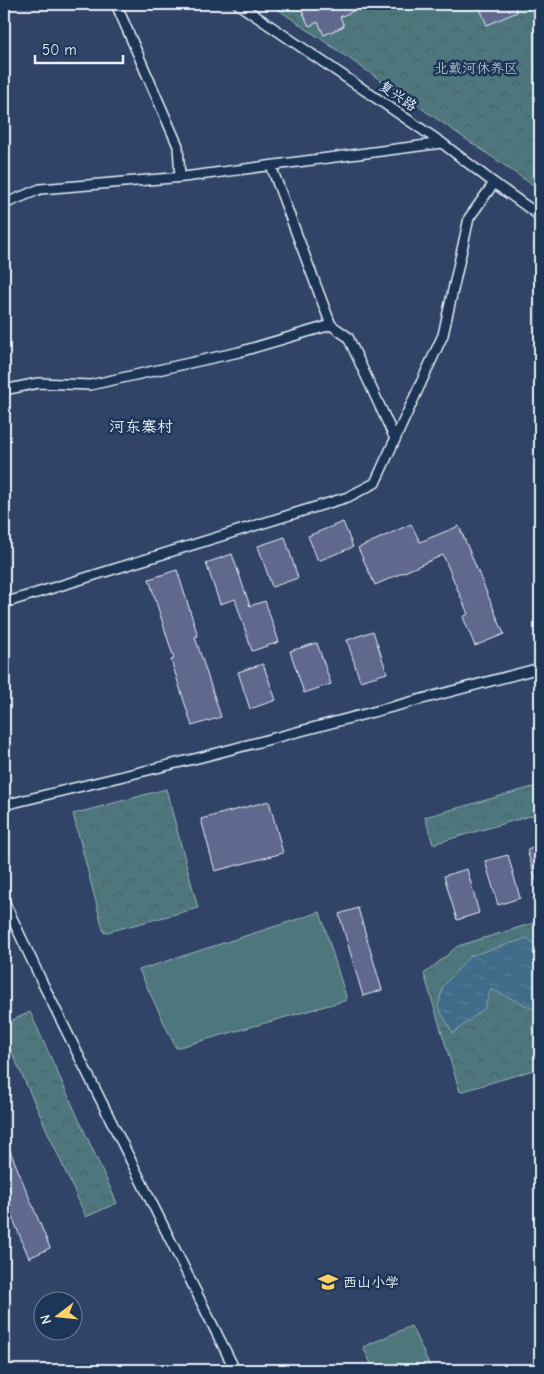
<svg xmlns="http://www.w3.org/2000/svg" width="544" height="1374" font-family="'Comic Neue','LXGW WenKai TC',sans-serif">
  <defs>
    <pattern id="park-crowns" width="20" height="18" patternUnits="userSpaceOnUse" patternTransform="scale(1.25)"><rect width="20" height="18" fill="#4e777c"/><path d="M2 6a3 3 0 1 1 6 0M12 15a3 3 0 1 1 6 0" fill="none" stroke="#4a6063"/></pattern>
    <pattern id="water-ripples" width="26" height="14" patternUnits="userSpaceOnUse" patternTransform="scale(1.25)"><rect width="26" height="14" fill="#416c89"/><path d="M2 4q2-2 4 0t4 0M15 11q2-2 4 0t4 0" fill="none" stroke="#5c819a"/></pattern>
  </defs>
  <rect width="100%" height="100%" fill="#314468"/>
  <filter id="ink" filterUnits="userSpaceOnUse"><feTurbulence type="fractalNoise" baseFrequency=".02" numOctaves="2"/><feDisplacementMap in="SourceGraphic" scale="10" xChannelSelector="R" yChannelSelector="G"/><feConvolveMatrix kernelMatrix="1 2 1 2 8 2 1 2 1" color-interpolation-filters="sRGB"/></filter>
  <g filter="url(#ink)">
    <g fill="url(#park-crowns)" stroke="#9bb4ba">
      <path d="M 270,4 L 540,4 L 540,190 Z"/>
      <path d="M 540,785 L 540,813 L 433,844 L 425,817 Z"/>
      <path d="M 166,789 L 198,908 L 104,933 L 73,814 Z"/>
      <path d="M 540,921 L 540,1068 L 460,1092 L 424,974 L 458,946 Z"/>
      <path d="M 30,1012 L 117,1203 L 86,1217 L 4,1035 L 4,1024 Z"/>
    </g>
    <g fill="#4e777c" stroke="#9bb4ba">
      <path d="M 320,912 L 347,1000 L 176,1048 L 139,970 Z"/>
      <path d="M 411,1326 L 432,1370 L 374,1370 L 363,1347 Z"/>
    </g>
    <path fill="url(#water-ripples)" stroke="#84a1b5" d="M 528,938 L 540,951 L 540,1055 L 536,1056 L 538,1011 L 491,989 L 484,1009 L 453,1033 L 438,1007 L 443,986 L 470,956 Z"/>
    <g fill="#60678e" stroke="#e8f1f8">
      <path d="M 299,4 L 369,4 L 340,17 L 344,26 L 324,35 L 318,22 L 309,26 Z"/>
      <path d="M 478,4 L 514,4 L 517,12 L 487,25 Z"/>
      <path d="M 343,522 L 353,547 L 318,561 L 308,536 Z"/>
      <path d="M 411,524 L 420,542 L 459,526 L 504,634 L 475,646 L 463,617 L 468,614 L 443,555 L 375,585 L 358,548 Z"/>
      <path d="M 285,537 L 298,578 L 272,587 L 258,546 Z"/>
      <path d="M 232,554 L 250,606 L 265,601 L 279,642 L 252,651 L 235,599 L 220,604 L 206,563 Z"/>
      <path d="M 177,570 L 198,636 L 195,637 L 221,717 L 192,726 L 171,660 L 174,659 L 149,579 Z"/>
      <path d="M 373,631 L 387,673 L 360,681 L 347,640 Z"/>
      <path d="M 317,643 L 331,684 L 304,693 L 290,651 Z"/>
      <path d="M 263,664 L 276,700 L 250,709 L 238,672 Z"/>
      <path d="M 269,801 L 283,853 L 215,871 L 201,819 Z"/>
      <path d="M 540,846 L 540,887 L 538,887 L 527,850 Z"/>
      <path d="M 508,855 L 520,898 L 498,905 L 485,861 Z"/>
      <path d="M 467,869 L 479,913 L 457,920 L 444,876 Z"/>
      <path d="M 358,908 L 382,990 L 363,996 L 339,914 Z"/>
      <path d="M 4,1136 L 50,1248 L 29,1258 L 4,1197 Z"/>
    </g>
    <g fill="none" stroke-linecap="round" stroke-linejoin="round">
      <defs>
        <g id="minor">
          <path d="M 116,4 L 178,146 L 180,177"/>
          <path d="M 238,4 L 442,143 L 494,183 L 540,216"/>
          <path d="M 271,166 L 331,325 L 348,337 L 395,439"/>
          <path d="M 4,204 L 40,189 L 184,177 L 442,143"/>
          <path d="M 4,390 L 38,383 L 90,385 L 239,352 L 331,325"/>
          <path d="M 4,603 L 348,497 L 375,483 L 443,335 L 469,218 L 494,183"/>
          <path d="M 4,805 L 202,757 L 540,668"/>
          <path d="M 4,901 L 43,984 L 235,1370"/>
        </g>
      </defs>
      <use href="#minor" stroke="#e8f1f8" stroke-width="12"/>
      <use href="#minor" stroke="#1d3557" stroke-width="9"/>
    </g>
  </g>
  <defs>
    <symbol id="school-bare" viewBox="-9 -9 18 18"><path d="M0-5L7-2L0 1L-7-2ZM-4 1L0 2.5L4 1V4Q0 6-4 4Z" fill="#ffd166" stroke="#1d3557" stroke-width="2.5" paint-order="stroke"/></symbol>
  </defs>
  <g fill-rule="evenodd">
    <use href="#school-bare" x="314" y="1268" width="28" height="28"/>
  </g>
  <g text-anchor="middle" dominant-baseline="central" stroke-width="5" stroke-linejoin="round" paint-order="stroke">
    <g font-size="14" fill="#aac0c6" stroke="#1d3557">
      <text x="476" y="68">北戴河休养区</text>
    </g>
    <g font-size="14" fill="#e8f1f8" stroke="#1d3557">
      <text transform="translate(398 96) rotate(34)">复兴路</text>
    </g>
    <g font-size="14" fill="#e8f1f8" stroke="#1d3557" text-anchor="start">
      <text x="343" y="1282">西山小学</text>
    </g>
    <g font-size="16" fill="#e8f1f8" stroke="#1d3557">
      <text x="141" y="427">河东寨村</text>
    </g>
  </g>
  <rect width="544" height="1374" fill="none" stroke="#1d3557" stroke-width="20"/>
  <rect x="10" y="10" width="524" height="1354" fill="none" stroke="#e8f1f8" stroke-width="2" filter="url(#ink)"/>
  <g transform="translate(58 1316) rotate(254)"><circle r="24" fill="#1d3557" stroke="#6e8097"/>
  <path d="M0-4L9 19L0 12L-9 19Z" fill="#ffd166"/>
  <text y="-8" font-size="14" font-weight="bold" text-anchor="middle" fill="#e8f1f8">N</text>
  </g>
  <path d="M35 55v8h88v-8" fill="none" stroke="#e8f1f8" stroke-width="2.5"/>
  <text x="42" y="55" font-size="15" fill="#e8f1f8" stroke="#1d3557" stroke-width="4" paint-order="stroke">50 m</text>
</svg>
